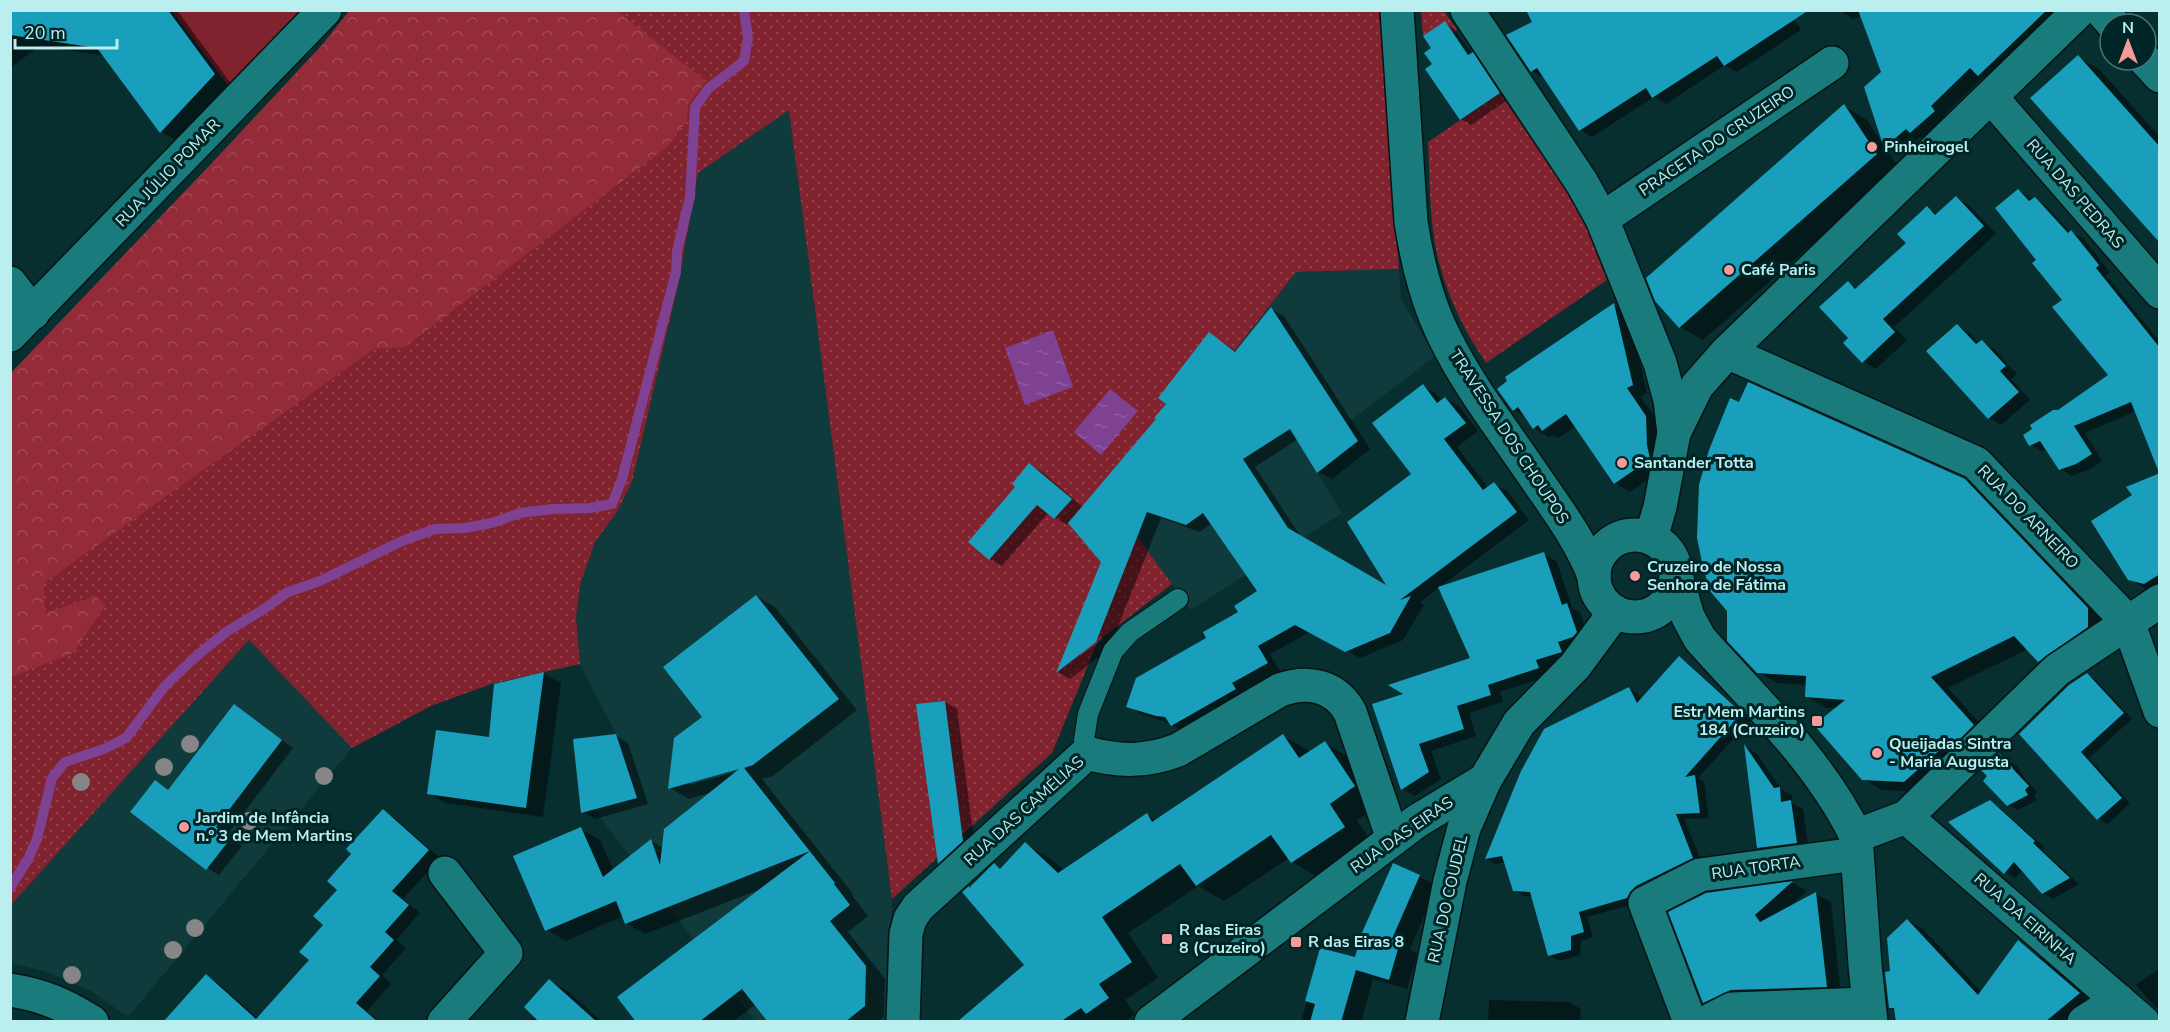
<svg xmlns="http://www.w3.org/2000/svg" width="2170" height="1032" font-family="'Nunito Sans',sans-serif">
  <defs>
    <pattern id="grass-dots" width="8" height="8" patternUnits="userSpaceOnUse" patternTransform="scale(1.5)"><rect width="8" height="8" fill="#81222f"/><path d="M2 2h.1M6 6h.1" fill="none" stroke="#91424d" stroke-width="1.8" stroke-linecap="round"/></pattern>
    <pattern id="forest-crowns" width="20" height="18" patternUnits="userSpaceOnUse" patternTransform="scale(1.5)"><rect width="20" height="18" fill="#942b38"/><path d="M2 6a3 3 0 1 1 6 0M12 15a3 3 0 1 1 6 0" fill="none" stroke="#a14a55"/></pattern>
    <pattern id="water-ripples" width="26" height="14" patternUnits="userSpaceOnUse" patternTransform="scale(1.5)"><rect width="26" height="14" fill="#7f4192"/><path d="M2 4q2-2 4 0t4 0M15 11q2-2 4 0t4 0" fill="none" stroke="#8f5da2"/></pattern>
  </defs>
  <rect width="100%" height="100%" fill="#082f30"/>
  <g fill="#0f3b3c">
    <path d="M 789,110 L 892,899 L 889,1021 L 755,1021 L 594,809 L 637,797 L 616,734 L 580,664 L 576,618 L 580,585 L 595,542 L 617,512 L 632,482 L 678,285 L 698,173 Z"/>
    <path d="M 1399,269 L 1401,299 L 1435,356 L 1306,455 L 1342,513 L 1191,610 L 1119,512 L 1183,417 L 1296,272 Z"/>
    <path d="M 249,640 L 352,748 L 128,1017 L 91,991 L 64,979 L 43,971 L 11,963 L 11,905 Z"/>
  </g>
  <g fill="url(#grass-dots)">
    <path d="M 349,11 L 1379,11 L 1399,269 L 1296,272 L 1183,417 L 1119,512 L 1172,584 L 1098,641 L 1052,753 L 892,899 L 789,110 L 698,173 L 678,285 L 632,482 L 617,512 L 595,542 L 580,585 L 576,618 L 580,664 L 491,684 L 431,706 L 352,748 L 249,640 L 11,905 L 11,373 L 212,163 L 323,44 Z"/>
    <path d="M 1421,11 L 1444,11 L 1457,30 L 1453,33 L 1444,22 L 1423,36 Z"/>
    <path d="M 1500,93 L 1572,199 L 1595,245 L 1607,280 L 1486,363 C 1465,332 1448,298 1439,262 C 1429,224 1430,181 1428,142 Z"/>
  </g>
  <path fill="url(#forest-crowns)" d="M 349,11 L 617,11 L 706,81 L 689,103 L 686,122 L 668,146 L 405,347 L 374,349 L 44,583 L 45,613 L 96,596 L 105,606 L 73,653 L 11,677 L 11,373 L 212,163 L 323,44 Z"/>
  <path fill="#81222f" d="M 172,11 L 299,11 L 229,87 Z"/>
  <g fill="url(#water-ripples)">
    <path d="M 1053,330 L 1073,387 L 1025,405 L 1005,348 Z"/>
    <path d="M 1110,389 L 1138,411 L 1101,455 L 1074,432 Z"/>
  </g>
  <g fill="#0007" fill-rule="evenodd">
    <path d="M 10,10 L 174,10 L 179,13 L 232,85 L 179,142 L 161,132 L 105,56 L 40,46 L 10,68 Z"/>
    <path d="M 1789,10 L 1801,30 L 1737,72 L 1725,65 L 1666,104 L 1654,97 L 1592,137 L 1580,130 L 1544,78 L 1532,71 L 1536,22 Z"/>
    <path d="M 1840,10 L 1877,10 L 1853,19 Z"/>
    <path d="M 1898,10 L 2068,10 L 1993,83 L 1983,77 L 1944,115 L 1948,119 L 1925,140 L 1920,137 L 1899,155 L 1886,148 L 1899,168 L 1703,340 L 1680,327 L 1844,106 L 1867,120 L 1882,143 L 1882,73 Z"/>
    <path d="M 1445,23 L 1454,29 L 1472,54 L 1483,60 L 1509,99 L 1471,125 L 1461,119 L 1434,64 L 1433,49 Z"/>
    <path d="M 2078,57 L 2099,69 L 2160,137 L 2160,241 Z"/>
    <path d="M 2018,190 L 2033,200 L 2035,199 L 2046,206 L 2071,232 L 2083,238 L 2110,272 L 2106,275 L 2160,342 L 2160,431 L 2136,411 L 2085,433 L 2102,461 L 2088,470 L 2072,476 L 2060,469 L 2047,449 L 2041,451 L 2030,444 L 2059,412 L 2110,376 L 2038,261 Z"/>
    <path d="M 1957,198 L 1969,205 L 1996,234 L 1894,327 L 1907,340 L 1876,369 L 1863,362 L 1845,343 L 1850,338 L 1848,283 L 1858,288 L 1908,243 L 1927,208 L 1939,214 Z"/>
    <path d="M 1614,305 L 1629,314 L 1647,393 L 1641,397 L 1661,426 L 1664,468 L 1630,492 L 1615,483 L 1576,426 L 1558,438 L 1552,435 L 1549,437 L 1534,428 L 1528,418 L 1514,410 Z"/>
    <path d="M 1271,309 L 1284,316 L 1370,449 L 1332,479 L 1318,472 L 1298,439 L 1255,467 L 1301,537 L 1391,589 L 1413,474 L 1423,386 L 1436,394 L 1442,401 L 1446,398 L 1459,406 L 1478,431 L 1457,447 L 1488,488 L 1494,484 L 1507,491 L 1529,520 L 1420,602 L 1424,605 L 1403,640 L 1360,658 L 1310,632 L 1270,654 L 1280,671 L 1245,691 L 1248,697 L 1185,733 L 1170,723 L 1141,714 L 1128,706 L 1240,613 L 1259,592 L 1212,523 L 1200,532 L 1161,518 L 1109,649 L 1070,679 L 1058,672 L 1102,562 L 1069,522 L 1067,525 L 1048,513 L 1002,566 L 990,559 L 970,542 L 1017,486 L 1030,465 L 1042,472 L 1084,508 L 1159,419 L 1210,334 L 1237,352 ZM 1101,636 L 1103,639 L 1080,656 L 1080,652 Z"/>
    <path d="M 1957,326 L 1970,333 L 1979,344 L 1982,342 L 1994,349 L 2017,374 L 2011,379 L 2030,400 L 2001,425 L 1989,418 Z"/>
    <path d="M 2159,475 L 2160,592 L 2148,590 L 2129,579 L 2134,496 Z"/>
    <path d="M 1964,480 L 1984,491 L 2113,627 L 2052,665 L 2033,654 L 2028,649 L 1948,688 L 1992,737 L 1924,792 L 1882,790 L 1863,779 L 1837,708 L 1826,708 L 1807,697 L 1807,685 L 1777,683 L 1758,672 Z"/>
    <path d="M 1544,554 L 1557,562 L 1572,608 L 1580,612 L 1589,640 L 1574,659 L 1548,668 L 1551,675 L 1500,692 L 1503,702 L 1469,713 L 1476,736 L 1431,751 L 1441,779 L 1415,796 L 1402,789 L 1407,694 L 1472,659 Z"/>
    <path d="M 756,596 L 775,607 L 857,710 L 773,776 L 762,779 L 853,894 L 852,895 L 868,916 L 848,932 L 885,979 L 884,1017 L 878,1022 L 770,1022 L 756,1004 L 732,1022 L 638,1022 L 761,889 L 645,934 L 626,923 L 623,916 L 566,941 L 547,930 L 581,829 L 600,840 L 614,871 L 651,841 L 663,848 L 712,792 L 689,799 L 670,788 L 705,717 ZM 746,766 L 746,769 L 689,785 L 689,782 Z"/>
    <path d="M 1679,658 L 1688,663 L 1751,720 L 1698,778 L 1704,782 L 1709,818 L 1684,819 L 1702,863 L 1637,903 L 1587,917 L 1593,937 L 1581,941 L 1580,955 L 1559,961 L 1549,955 L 1533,896 L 1524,896 L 1514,890 L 1506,862 L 1496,864 L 1487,859 L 1629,688 L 1638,694 L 1641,700 Z"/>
    <path d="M 544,674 L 561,683 L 543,817 L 446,803 L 429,793 L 490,739 L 495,685 Z"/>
    <path d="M 2087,674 L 2096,680 L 2132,719 L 2089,758 L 2130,803 L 2108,824 L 2098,819 L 2021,734 Z"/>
    <path d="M 945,702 L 957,709 L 975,848 L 951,870 L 939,863 Z"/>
    <path d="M 234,706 L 293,748 L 227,835 L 242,846 L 219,875 L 207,868 L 155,782 L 170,791 Z"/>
    <path d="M 615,735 L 628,743 L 648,804 L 595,819 L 583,812 Z"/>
    <path d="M 1283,736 L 1311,752 L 1325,743 L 1352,759 L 1382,804 L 1357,820 L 1372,843 L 1319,878 L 1292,862 L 1289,858 L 1224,901 L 1198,886 L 1128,933 L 1158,978 L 1125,1000 L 1135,1014 L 1124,1022 L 960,1022 L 1026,965 L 964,892 L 969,888 L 971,889 L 994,865 L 1001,869 L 1025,844 L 1052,860 L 1064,870 L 1147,815 L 1157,821 Z"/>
    <path d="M 1746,747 L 1756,753 L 1781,789 L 1792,795 L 1792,803 L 1803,809 L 1809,849 L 1771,855 L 1759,847 Z"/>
    <path d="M 1999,755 L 2017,766 L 2023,776 L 2037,792 L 2034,796 L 2037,800 L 2018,810 L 2008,805 L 1990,777 Z"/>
    <path d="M 1990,802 L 2000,808 L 2044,847 L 2042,849 L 2079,884 L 2053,899 L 2043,893 L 2023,870 L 2015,878 L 2005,872 Z"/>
    <path d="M 383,811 L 395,818 L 440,858 L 403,899 L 420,913 L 396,940 L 406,948 L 382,975 L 391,984 L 367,1011 L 377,1019 L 375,1022 L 165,1021 L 206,976 L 218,983 L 255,1016 L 259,1017 L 311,960 L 353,854 Z"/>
    <path d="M 1419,876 L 1437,886 L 1410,949 L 1417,954 L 1407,989 L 1373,979 L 1361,1022 L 1301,1022 L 1321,949 L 1356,959 Z"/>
    <path d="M 1793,883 L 1807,891 L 1789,907 L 1816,894 L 1831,902 L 1841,995 L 1719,1011 L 1704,1002 L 1706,895 Z"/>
    <path d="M 1908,920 L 1923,929 L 1982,993 L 2018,942 L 2049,963 L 2094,1002 L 2071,1022 L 1897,1022 L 1896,1011 L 1891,1008 L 1891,973 Z"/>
    <path d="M 2160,968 L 2160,1012 L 2136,985 Z"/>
    <path d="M 550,981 L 569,992 L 602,1022 L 530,1022 L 535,1016 Z"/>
    <path d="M 1489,1000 L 1569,1002 L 1581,1009 L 1580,1022 L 1488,1022 Z"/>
  </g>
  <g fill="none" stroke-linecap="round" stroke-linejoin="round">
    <path stroke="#7f4192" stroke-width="10" d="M 10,888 L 28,859 L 37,839 L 52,778 L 65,762 L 104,749 L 126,738 L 164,687 L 194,658 L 226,632 L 264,609 L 288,592 L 320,581 L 402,541 L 435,529 L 465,528 L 492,523 L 520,513 L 553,509 L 590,508 L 612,504 L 622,479 L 676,272 L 677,251 L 690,197 L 695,107 L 709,88 L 744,61 L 748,38 L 744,10"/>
  </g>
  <g fill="#199ebb">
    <path d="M 10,10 L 168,10 L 215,74 L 160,133 L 97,48 L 10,35 Z"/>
    <path d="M 1526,10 L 1809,10 L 1724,66 L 1717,56 L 1652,98 L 1646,88 L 1579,131 L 1537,68 L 1531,72 L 1506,35 L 1532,22 Z"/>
    <path d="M 1858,10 L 2047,10 L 1978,76 L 1970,68 L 1931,106 L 1935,111 L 1910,133 L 1906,129 L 1884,148 L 1864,87 L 1881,72 Z"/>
    <path d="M 1445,21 L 1468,55 L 1473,52 L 1500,93 L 1460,120 L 1425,69 L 1432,64 L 1424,53 L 1431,48 L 1423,36 Z"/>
    <path d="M 2078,55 L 2160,147 L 2160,243 L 2030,98 Z"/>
    <path d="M 1844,104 L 1877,154 L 1679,328 L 1655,301 L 1646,278 Z"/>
    <path d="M 2018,189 L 2029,201 L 2035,197 L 2068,233 L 2071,230 L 2099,265 L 2096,268 L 2160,348 L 2160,470 L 2158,470 L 2131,402 L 2074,426 L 2092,454 L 2076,464 L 2059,470 L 2040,441 L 2029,446 L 2023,435 L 2032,429 L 2030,425 L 2053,410 L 2058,410 L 2108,375 L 2052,307 L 2062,300 L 2032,263 L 2036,260 L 1995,208 Z"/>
    <path d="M 1956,196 L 1984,226 L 1883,319 L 1895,332 L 1862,363 L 1843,343 L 1848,338 L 1819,307 L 1848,281 L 1855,289 L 1906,243 L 1897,234 L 1927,206 L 1935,215 Z"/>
    <path d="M 1614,303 L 1633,385 L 1627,388 L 1646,416 L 1647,445 L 1650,459 L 1614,484 L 1566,414 L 1542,431 L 1538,425 L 1533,429 L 1518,407 L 1513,411 L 1497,389 L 1507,381 L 1505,377 Z"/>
    <path d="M 1271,307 L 1358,441 L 1317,473 L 1290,429 L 1243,459 L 1288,528 L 1386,585 L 1347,522 L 1411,474 L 1372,423 L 1423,384 L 1437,403 L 1445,397 L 1466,423 L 1444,439 L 1483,490 L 1494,482 L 1517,512 L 1400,600 L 1411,596 L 1390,633 L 1345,652 L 1295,625 L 1258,646 L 1268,663 L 1232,683 L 1236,689 L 1171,726 L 1165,717 L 1156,716 L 1126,707 L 1136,678 L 1206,638 L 1203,632 L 1238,612 L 1234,606 L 1257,591 L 1203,513 L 1186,525 L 1147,512 L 1096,642 L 1056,673 L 1101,562 L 1068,523 L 1156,419 L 1154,418 L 1166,404 L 1158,398 L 1209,332 L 1235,352 Z"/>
    <path d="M 1957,324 L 1976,344 L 1982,340 L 2006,366 L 2000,371 L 2019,392 L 1988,419 L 1926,351 Z"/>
    <path d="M 1748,382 L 1965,479 L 2088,608 L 2088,627 L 2038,662 L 2014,636 L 1931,677 L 1974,725 L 1955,744 L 1951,740 L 1904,782 L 1862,780 L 1814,725 L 1845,700 L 1805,697 L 1806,676 L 1757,673 L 1727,641 L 1727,611 L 1710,591 L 1703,567 L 1697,538 L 1699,485 L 1709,450 L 1730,398 L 1739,402 Z"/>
    <path d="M 1029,463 L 1072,499 L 1054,519 L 1037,505 L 989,560 L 968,542 L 1015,487 L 1012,484 Z"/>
    <path d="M 2160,473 L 2160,574 L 2144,584 L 2128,580 L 2091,521 L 2132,495 L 2126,487 Z"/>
    <path d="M 1544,552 L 1562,605 L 1567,603 L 1577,632 L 1573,637 L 1558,642 L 1562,652 L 1536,660 L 1539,668 L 1488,685 L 1491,695 L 1457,706 L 1464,729 L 1419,744 L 1429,772 L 1401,790 L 1372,704 L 1403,694 L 1388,685 L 1470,658 L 1438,587 Z"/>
    <path d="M 756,595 L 839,699 L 753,765 L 744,768 L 835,883 L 834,884 L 850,905 L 830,921 L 866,966 L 865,1006 L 845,1022 L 768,1022 L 742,989 L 699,1022 L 636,1022 L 617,997 L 810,851 L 625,924 L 616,901 L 545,931 L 513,856 L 581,827 L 603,877 L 651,839 L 660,865 L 664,829 L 739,769 L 668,789 L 674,738 L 702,717 L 663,667 Z"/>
    <path d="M 1679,656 L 1742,713 L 1685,777 L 1695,775 L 1700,813 L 1676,814 L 1693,858 L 1636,886 L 1630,892 L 1627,898 L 1579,912 L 1584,932 L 1571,936 L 1571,950 L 1548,956 L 1530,892 L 1513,891 L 1502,856 L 1485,859 L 1521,771 L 1544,729 L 1629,687 L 1637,703 Z"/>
    <path d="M 544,672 L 526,808 L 427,794 L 436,730 L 489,737 L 494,684 Z"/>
    <path d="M 2087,673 L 2124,713 L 2081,752 L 2122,798 L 2097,820 L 2019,734 L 2069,685 Z"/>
    <path d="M 945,701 L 963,841 L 938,864 L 916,704 Z"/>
    <path d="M 234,704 L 282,740 L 216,827 L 231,838 L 206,870 L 130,812 L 155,780 L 168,790 Z"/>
    <path d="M 616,734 L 637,798 L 581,813 L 573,739 Z"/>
    <path d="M 1283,734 L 1299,758 L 1325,741 L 1355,786 L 1330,804 L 1345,827 L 1291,863 L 1271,835 L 1196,886 L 1180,864 L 1102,917 L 1132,962 L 1099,984 L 1109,998 L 1086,1014 L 1081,1008 L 1060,1022 L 957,1022 L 1024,965 L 962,892 L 969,886 L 969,888 L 994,863 L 1000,869 L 1025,842 L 1058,873 L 1147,813 L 1152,822 Z"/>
    <path d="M 1744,744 L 1774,788 L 1780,787 L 1781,802 L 1791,800 L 1797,843 L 1757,848 Z"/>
    <path d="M 1999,753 L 2005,760 L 2007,758 L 2013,769 L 2029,786 L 2025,790 L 2028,795 L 2007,806 L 1983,781 L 1987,776 L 1981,770 Z"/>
    <path d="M 1990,800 L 2035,841 L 2033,843 L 2070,878 L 2042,894 L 2014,862 L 2004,874 L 1948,822 Z"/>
    <path d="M 383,809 L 429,850 L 392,891 L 409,905 L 385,932 L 394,940 L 370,967 L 380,976 L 356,1003 L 378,1022 L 163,1022 L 206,974 L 256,1019 L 309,960 L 299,952 L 323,925 L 313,916 L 337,890 L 327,881 L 351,854 L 346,849 Z"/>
    <path d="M 1393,863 L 1420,875 L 1392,939 L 1400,942 L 1389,980 L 1356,970 L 1341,1022 L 1310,1022 L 1315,1004 L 1305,1001 L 1320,948 L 1355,957 L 1361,935 Z"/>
    <path d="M 1793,881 L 1755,915 L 1760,922 L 1816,892 L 1827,987 L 1731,990 L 1703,1003 L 1668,912 L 1706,893 Z"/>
    <path d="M 1907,919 L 1978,995 L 2018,940 L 2080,993 L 2045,1022 L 1896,1022 L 1894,1008 L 1889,1008 L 1885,972 L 1890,971 L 1887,938 Z"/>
    <path d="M 549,979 L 597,1022 L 539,1022 L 524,1007 Z"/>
  </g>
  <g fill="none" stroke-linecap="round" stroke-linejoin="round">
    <defs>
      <path id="service" d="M 1087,753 L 1084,740 L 1088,714 L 1113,651 L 1130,632 L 1178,599"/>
      <g id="minor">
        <path d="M 2101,10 L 2113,24"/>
        <path d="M 2145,60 L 2160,76"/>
        <path d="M 1991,97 L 2160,292"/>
        <path d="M 1602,219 L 1832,63"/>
        <path d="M 10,283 L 33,313"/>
        <path d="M 10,335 L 325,10"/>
        <path d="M 1727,352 L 1976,463 L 2128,622 L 2160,711"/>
        <path d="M 1906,817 L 2143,1022"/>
        <path d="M 1856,836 L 1906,817 L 2057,670 L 2160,601"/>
        <path d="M 10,990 C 43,995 65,1005 92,1022"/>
        <path d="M 444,1022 L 506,953 L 445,873"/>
        <path d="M 903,1022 L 906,934 L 910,919 L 918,907 L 1087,753 C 1119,762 1147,762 1178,750 L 1280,690 C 1307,680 1335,685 1350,712 L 1393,839"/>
        <path d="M 1151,1022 L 1417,821 L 1485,780"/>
        <path d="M 1690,1022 L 1645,903 L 1700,875 L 1856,854"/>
        <path d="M 1707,1022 L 1732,1009 L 1868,1004"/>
        <path d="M 2084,1022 L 2118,1000"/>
      </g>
      <g id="tertiary">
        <path d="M 1397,10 L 1411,222 C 1417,261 1426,300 1444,336 C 1467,384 1500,426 1530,470 C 1553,504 1579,537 1594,576"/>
        <path d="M 1467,10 L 1582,183 L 1602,219 L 1660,363 L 1670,400 L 1674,433"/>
        <circle cx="1635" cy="576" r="41"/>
        <path d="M 1651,538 L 1660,507 L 1674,433 L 1697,386 L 1727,352 L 2080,10"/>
        <path d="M 1676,575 L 1688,617 L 1700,639 C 1755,701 1819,760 1856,836 L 1865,965 L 1871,1022"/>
        <path d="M 1422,1022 L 1450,881 L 1464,828 L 1485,780 L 1519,723 L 1575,666 L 1615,612"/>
      </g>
    </defs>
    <use href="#service" stroke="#061414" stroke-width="22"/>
    <use href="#minor" stroke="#061414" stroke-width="36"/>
    <use href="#tertiary" stroke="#061414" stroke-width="36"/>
    <use href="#service" stroke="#1a7b7d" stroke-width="20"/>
    <use href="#minor" stroke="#1a7b7d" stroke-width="33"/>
    <use href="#tertiary" stroke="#1a7b7d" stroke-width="33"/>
  </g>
  <g fill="#868687">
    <circle cx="190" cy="744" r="9"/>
    <circle cx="164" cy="767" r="9"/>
    <circle cx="324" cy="776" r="9"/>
    <circle cx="81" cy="782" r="9"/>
    <circle cx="249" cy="821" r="9"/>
    <circle cx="195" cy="928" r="9"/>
    <circle cx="173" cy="950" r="9"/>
    <circle cx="72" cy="975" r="9"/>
  </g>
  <g fill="#f59b9e" stroke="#002526" stroke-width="2">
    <circle cx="1872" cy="147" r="6"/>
    <circle cx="1729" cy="270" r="6"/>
    <circle cx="1622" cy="463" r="6"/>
    <circle cx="1635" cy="576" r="6"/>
    <rect x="1811" y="715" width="12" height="12" rx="3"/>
    <circle cx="1877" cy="753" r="6"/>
    <circle cx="184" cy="827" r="6"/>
    <rect x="1161" y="933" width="12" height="12" rx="3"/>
    <rect x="1290" y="936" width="12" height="12" rx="3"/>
  </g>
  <g text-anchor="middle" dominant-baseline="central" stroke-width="6" stroke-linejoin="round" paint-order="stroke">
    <g font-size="16" fill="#bbeeef" stroke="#002526">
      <text transform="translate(1717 141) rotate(-34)">PRACETA DO CRUZEIRO</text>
      <text transform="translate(168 173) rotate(-46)">RUA JÚLIO POMAR</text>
      <text transform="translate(2075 194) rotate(49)">RUA DAS PEDRAS</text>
      <text transform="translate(1509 437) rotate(57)">TRAVESSA DOS CHOUPOS</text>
      <text transform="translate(2028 517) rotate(46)">RUA DO ARNEIRO</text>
      <text transform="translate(1024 811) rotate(-42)">RUA DAS CAMÉLIAS</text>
      <text transform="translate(1402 835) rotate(-35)">RUA DAS EIRAS</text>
      <text transform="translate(1756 868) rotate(-8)">RUA TORTA</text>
      <text transform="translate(1448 899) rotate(-77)">RUA DO COUDEL</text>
      <text transform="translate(2025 919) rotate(41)">RUA DA EIRINHA</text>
    </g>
    <g font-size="16" font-weight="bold" fill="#bbeeef" stroke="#002526" text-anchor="start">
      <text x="1884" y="147">Pinheirogel</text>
      <text x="1741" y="270">Café Paris</text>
      <text x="1634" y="463">Santander Totta</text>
      <text x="1647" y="567">Cruzeiro de Nossa<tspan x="1647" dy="18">Senhora de Fátima</tspan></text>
      <text x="1805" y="712" text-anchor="end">Estr Mem Martins<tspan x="1805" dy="18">184 (Cruzeiro)</tspan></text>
      <text x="1889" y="744">Queijadas Sintra<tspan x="1889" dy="18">- Maria Augusta</tspan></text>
      <text x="196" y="818">Jardim de Infância<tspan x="196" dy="18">n.º 3 de Mem Martins</tspan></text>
      <text x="1179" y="930">R das Eiras<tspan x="1179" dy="18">8 (Cruzeiro)</tspan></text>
      <text x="1308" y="942">R das Eiras 8</text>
    </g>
  </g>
  <rect width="2170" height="1032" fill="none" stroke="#bbeeef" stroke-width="24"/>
  <g transform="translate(2128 42)"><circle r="28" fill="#002526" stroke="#4b7576" stroke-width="1.5"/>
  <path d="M0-4.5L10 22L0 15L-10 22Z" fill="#f59b9e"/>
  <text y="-9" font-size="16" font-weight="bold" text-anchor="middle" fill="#bbeeef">N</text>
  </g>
  <path d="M15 39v9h102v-9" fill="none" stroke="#bbeeef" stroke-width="3"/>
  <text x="24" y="39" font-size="18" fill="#bbeeef" stroke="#002526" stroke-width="4.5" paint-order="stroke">20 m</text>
</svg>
